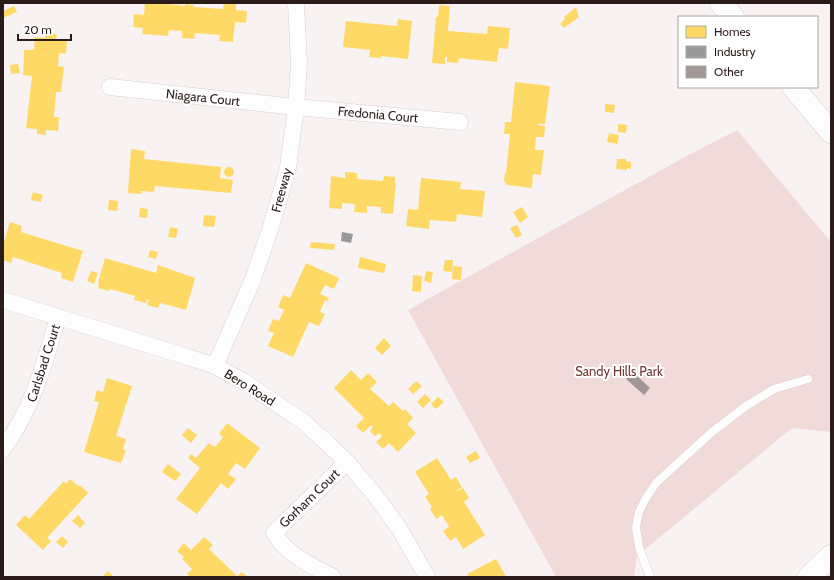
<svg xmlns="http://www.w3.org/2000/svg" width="834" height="580" font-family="Cabin,sans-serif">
  <rect width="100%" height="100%" fill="#f8f3f2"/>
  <path fill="#f0dbd8" d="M 737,130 L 831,242 L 831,432 L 792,428 L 637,556 L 634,577 L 556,577 L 408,310 L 683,158 Z"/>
  <g fill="#ffd966">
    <path d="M 145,3 L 168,3 L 168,4 L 185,6 L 185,4 L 194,5 L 194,7 L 223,9 L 224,3 L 236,3 L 236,10 L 247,11 L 246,23 L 235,22 L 233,42 L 219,41 L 220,35 L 195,33 L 194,39 L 182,38 L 182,31 L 169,30 L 168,36 L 142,34 L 143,28 L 133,27 L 134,14 L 144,15 Z"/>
    <path d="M 439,5 L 450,6 L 448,31 L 487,34 L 488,26 L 510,28 L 508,49 L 499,48 L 497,62 L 459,58 L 458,63 L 447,62 L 447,57 L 445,57 L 445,64 L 432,63 L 436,17 L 438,17 Z"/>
    <path d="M 14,6 L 17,12 L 3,18 L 3,11 Z"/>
    <path d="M 576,7 L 579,17 L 564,28 L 560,24 L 565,19 L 564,17 Z"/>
    <path d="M 398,19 L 412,21 L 408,59 L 381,56 L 381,58 L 369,57 L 370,50 L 343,47 L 346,21 L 397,26 Z"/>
    <path d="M 45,33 L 57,34 L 56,39 L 67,40 L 66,54 L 59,53 L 58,66 L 64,67 L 61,92 L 56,92 L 54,117 L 59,117 L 58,131 L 46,130 L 46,135 L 37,134 L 37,129 L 26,128 L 32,76 L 23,75 L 24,50 L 34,50 L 35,37 L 45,38 Z"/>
    <path d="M 18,64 L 20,73 L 11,74 L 10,65 Z"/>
    <path d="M 515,82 L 550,86 L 545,124 L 538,124 L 538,125 L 545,126 L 544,137 L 536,137 L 535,150 L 544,150 L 541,175 L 533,174 L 532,188 L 507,185 L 504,181 L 505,173 L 506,173 L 510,134 L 504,134 L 505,122 L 511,122 Z"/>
    <path d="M 605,104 L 615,105 L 614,113 L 605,112 Z"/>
    <path d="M 618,124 L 627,125 L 626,133 L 618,132 Z"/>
    <path d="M 609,133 L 619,135 L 617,144 L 607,142 Z"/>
    <path d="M 131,149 L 145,151 L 144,159 L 221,167 L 220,178 L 233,180 L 231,193 L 155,186 L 154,192 L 141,191 L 141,194 L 128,193 Z"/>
    <path d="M 617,159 L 626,159 L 626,161 L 631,162 L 631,169 L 627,168 L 627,170 L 616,169 Z"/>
    <circle cx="229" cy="172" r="5"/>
    <path d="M 345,172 L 357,173 L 357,179 L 383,181 L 384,176 L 395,177 L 395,183 L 396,183 L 393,214 L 381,213 L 381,207 L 367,206 L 367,213 L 354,212 L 355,204 L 342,203 L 342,209 L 329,208 L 331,176 L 345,178 Z"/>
    <path d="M 421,178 L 461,182 L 460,189 L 485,191 L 482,217 L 457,214 L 456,222 L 430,220 L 429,229 L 406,226 L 408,209 L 418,210 Z"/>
    <path d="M 33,192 L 43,195 L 41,202 L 31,200 Z"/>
    <path d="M 109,200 L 118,201 L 117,211 L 108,210 Z"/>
    <path d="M 522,207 L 528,217 L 520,223 L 513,212 Z"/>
    <path d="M 140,208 L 148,209 L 147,218 L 139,217 Z"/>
    <path d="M 204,215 L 216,216 L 214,227 L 203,226 Z"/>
    <path d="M 10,222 L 22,226 L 21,232 L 83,251 L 73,282 L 61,278 L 62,273 L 13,257 L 11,263 L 3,260 L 3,245 Z"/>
    <path d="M 517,225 L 522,235 L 516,238 L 510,228 Z"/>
    <path d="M 170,227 L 178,229 L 176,238 L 168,237 Z"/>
    <path d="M 311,242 L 335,244 L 334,250 L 310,248 Z"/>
    <path d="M 150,250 L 158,252 L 156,259 L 148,257 Z"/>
    <path d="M 360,257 L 386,264 L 384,273 L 358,268 Z"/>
    <path d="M 105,258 L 156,273 L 158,265 L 195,278 L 186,310 L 160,303 L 158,308 L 147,305 L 149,300 L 147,299 L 146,303 L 134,300 L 135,296 L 110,289 L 109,291 L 98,288 L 99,284 L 98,283 Z"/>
    <path d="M 445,260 L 453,260 L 452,272 L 443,271 Z"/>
    <path d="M 306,263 L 339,278 L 334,289 L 325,285 L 320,294 L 329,298 L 328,301 L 325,300 L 320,312 L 325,314 L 319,326 L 309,322 L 293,357 L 268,346 L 274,333 L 268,331 L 273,319 L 279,321 L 284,310 L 278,307 L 283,295 L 290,298 Z"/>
    <path d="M 453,266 L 462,267 L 461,280 L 452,279 Z"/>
    <path d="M 91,271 L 98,273 L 94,284 L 87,281 Z"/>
    <path d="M 426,271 L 433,272 L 431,283 L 424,281 Z"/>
    <path d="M 413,275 L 422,276 L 421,292 L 412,291 Z"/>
    <path d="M 384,338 L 391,346 L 382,355 L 375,348 Z"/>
    <path d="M 351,370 L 361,380 L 368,373 L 377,382 L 370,389 L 389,406 L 393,402 L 403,411 L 405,409 L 413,418 L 407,424 L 416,433 L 398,452 L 389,443 L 383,449 L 376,442 L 382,436 L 379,433 L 375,436 L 370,431 L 373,427 L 371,425 L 363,433 L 356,426 L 364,418 L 334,388 Z"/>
    <path d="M 107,378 L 132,386 L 116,436 L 126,439 L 123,450 L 126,450 L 121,463 L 84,452 L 99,402 L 94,401 L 97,390 L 103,392 Z"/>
    <path d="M 416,381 L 422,386 L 413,394 L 408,389 Z"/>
    <path d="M 425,394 L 431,400 L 423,408 L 417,402 Z"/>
    <path d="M 438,397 L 444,402 L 436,409 L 431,404 Z"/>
    <path d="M 227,423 L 260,448 L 245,469 L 236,463 L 228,474 L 236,479 L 228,489 L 221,483 L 197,514 L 176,499 L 200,468 L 188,458 L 191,454 L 196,458 L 209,443 L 215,447 L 223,437 L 219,434 Z"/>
    <path d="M 188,428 L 197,435 L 191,443 L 182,435 Z"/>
    <path d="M 476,451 L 480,458 L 470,463 L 466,457 Z"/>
    <path d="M 437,458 L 451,480 L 456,477 L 462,487 L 457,490 L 457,491 L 463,488 L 469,498 L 464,502 L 485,535 L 463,549 L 456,537 L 450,541 L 443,531 L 449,527 L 442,515 L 436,519 L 430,509 L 432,507 L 425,497 L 429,494 L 415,472 Z"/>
    <path d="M 168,464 L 181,474 L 175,481 L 162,472 Z"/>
    <path d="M 70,479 L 78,486 L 80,485 L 88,493 L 47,538 L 51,541 L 43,550 L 16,525 L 25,515 L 29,519 L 64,481 L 66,484 Z"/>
    <path d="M 78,515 L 85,523 L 80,528 L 72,521 Z"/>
    <path d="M 62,536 L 68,542 L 63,548 L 56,542 Z"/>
    <path d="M 204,537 L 213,545 L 209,549 L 237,576 L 242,572 L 248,577 L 190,577 L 187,574 L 192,569 L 182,559 L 184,557 L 177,551 L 184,543 L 191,550 Z"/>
    <path d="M 496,559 L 506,577 L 469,577 L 467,574 Z"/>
    <path d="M 108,571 L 114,577 L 102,577 Z"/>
  </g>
  <path fill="#999" d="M 342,232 L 353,234 L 351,243 L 341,241 Z"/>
  <path fill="#a19796" d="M 633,372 L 650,388 L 644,395 L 626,379 Z"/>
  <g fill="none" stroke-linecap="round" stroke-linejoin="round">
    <defs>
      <path id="lane" d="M 650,577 L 639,547 L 636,527 L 639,512 L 646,498 L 656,483 L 712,432 L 746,406 L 774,389 L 808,379"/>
      <g id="street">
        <path d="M 110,87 L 296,107 L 460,122"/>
        <path d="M 3,300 L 188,357 L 215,366 L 243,381 L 304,422 L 328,444 L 347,462 L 374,494 L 399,528 L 427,577"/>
        <path d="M 215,366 L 253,279 L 270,230 L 288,168 L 296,107 L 299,64 L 296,3"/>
        <path d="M 3,449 C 33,408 44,365 58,317"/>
        <path d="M 333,577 C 311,565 287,555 274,533 L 347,462"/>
      </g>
      <g id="highway">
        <path d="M 721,3 L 733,17"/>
        <path d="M 793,87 L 831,132"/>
        <path d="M 809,577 L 831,556"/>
      </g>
    </defs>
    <use href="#lane" stroke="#d9cfce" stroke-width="9"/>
    <use href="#street" stroke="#d9cfce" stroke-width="17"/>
    <use href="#highway" stroke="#d9cfce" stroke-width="23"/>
    <use href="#lane" stroke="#fefdfd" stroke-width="8"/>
    <use href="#street" stroke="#fefdfd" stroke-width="16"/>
    <use href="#highway" stroke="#fefdfd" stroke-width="22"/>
  </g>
  <g text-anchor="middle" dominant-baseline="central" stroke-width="4" stroke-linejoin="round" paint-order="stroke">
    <g font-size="13" fill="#2b1c1a" stroke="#fff">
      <text transform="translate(203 97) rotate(6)">Niagara Court</text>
      <text transform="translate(378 114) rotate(5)">Fredonia Court</text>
      <text transform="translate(281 190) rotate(-75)">Freeway</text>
      <text transform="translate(43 363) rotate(-72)">Carlsbad Court</text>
      <text transform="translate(250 387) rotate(32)">Bero Road</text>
      <text transform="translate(309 498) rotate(-44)">Gorham Court</text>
    </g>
    <g font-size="13" fill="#713832" stroke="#fff">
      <text x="619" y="371">Sandy Hills Park</text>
    </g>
  </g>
  <rect width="834" height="580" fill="none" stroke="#2b1c1a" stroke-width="8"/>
  <rect x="678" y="16" width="140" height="72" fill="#ffffff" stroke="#aaa4a3"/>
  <rect x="686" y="26" width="20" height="12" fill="#ffd966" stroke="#aaa4a3"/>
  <text x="714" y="36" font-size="12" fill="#2b1c1a">Homes</text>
  <rect x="686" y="46" width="20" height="12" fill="#999999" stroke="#aaa4a3"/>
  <text x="714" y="56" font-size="12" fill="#2b1c1a">Industry</text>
  <rect x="686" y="66" width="20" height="12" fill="#a19796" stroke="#aaa4a3"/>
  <text x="714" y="76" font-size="12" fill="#2b1c1a">Other</text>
  <path d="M18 34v6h53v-6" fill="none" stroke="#2b1c1a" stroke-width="2"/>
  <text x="24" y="34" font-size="12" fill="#2b1c1a" stroke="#ffffff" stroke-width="3" paint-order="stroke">20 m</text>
</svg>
